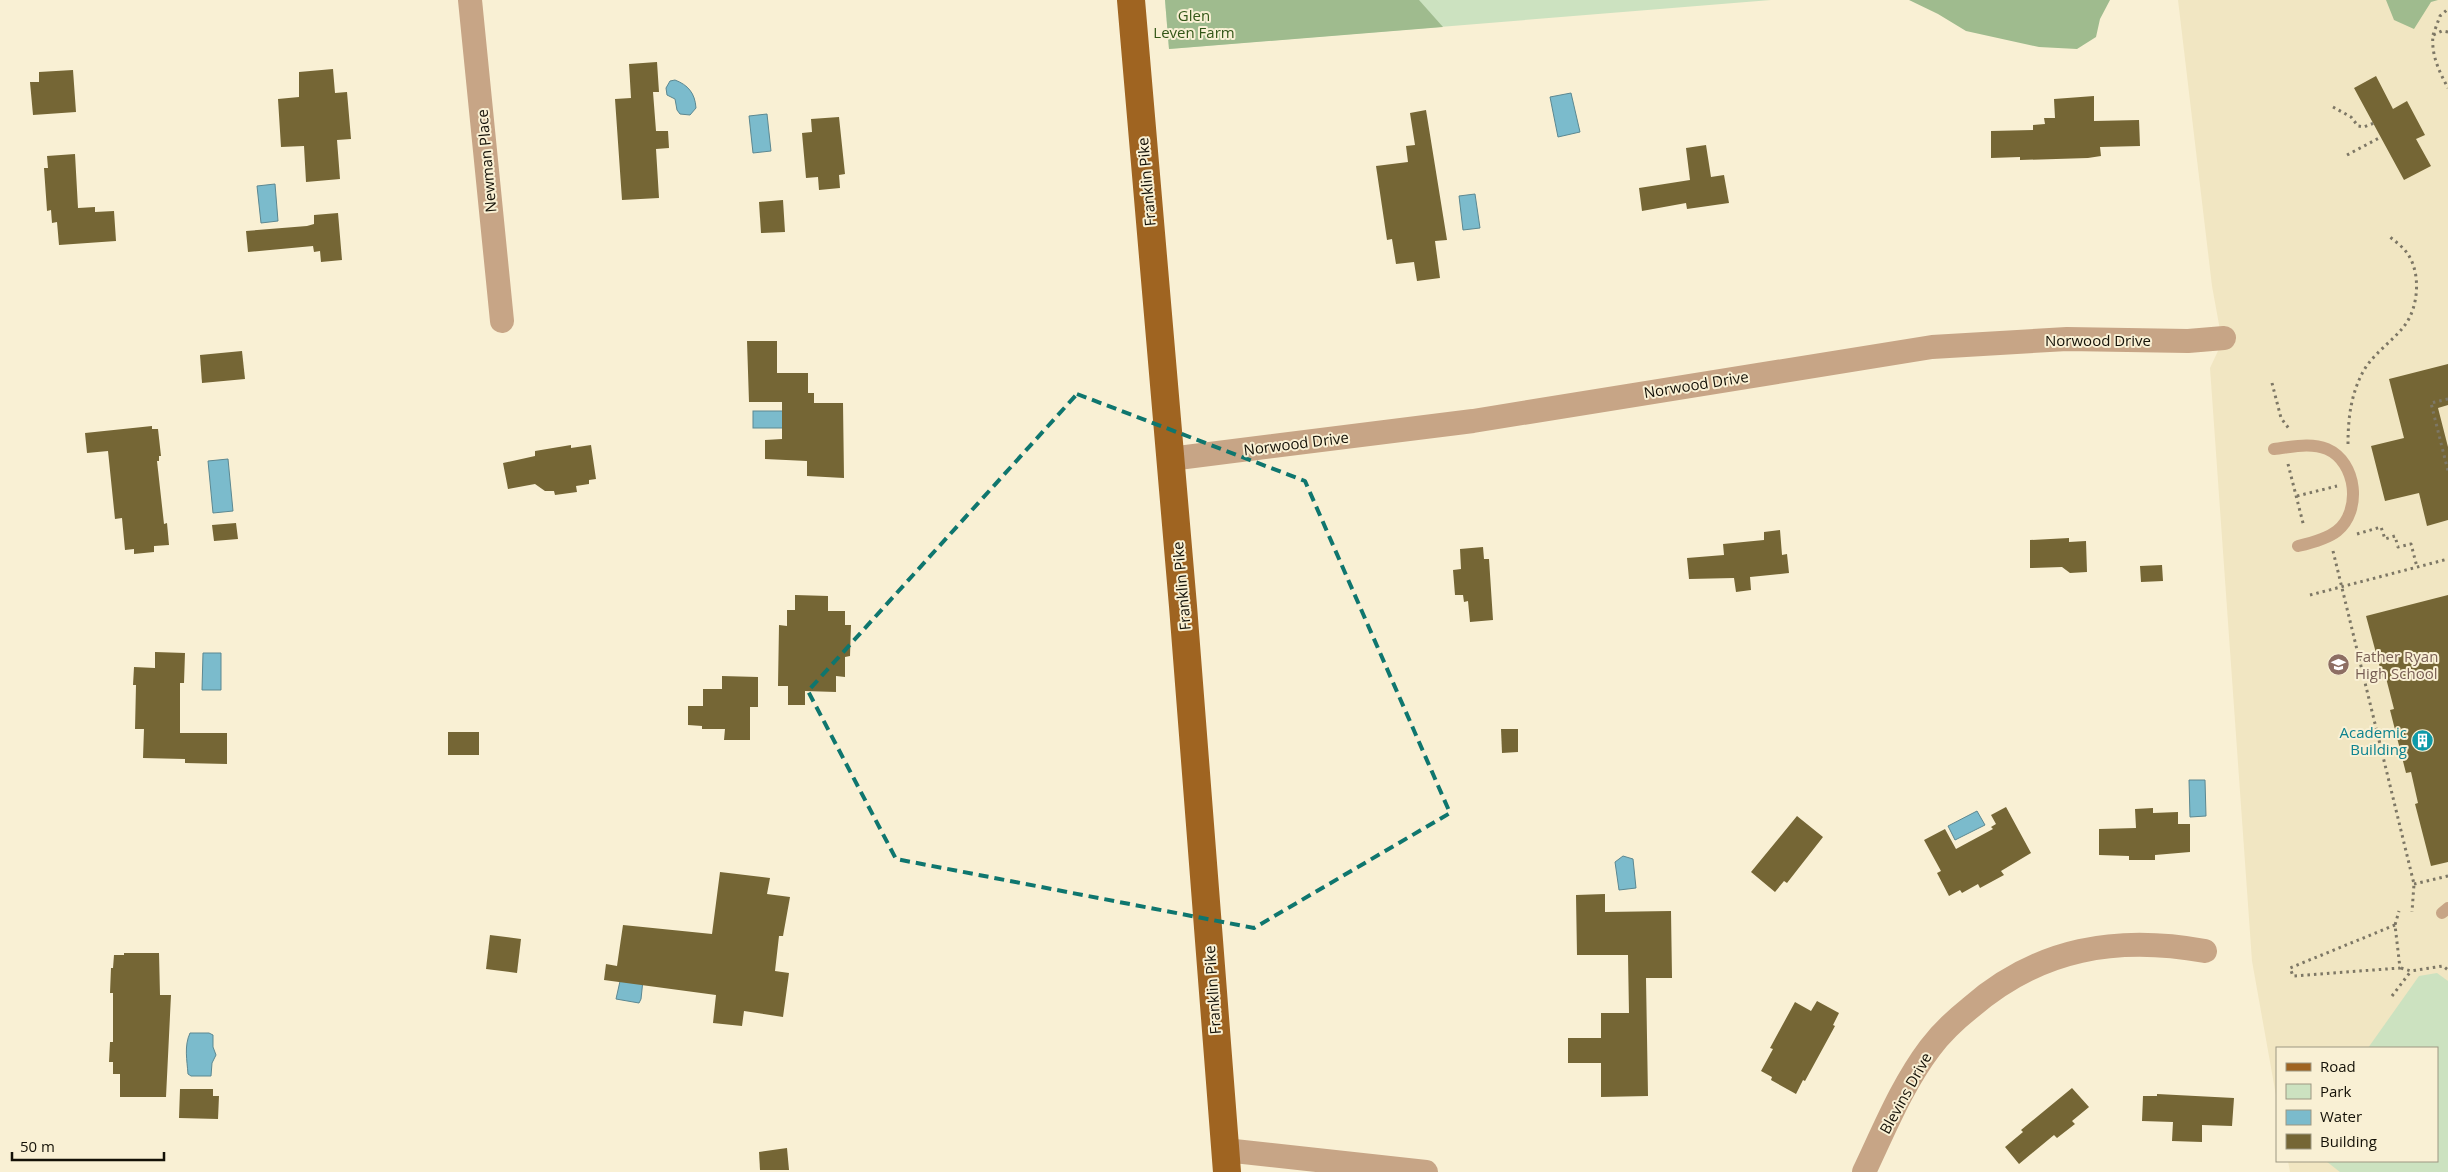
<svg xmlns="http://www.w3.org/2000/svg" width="2448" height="1172" font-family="'Open Sans',sans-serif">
  <rect width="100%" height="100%" fill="#f9f0d4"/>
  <path fill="#f1e6c2" d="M 2178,0 L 2448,0 L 2448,1172 L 2290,1172 L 2288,1161 L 2437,1161 L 2437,1048 L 2277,1048 L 2277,1101 L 2252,961 L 2210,368 L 2224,338 L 2220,330 L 2212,286 Z"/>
  <g fill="#cce2c0">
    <path d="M 1165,0 L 1771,0 L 1169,49 Z"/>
    <path d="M 2437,973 L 2448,981 L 2448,1172 L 2340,1172 L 2326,1161 L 2437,1161 L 2437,1048 L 2368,1048 L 2419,976 Z"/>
  </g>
  <g fill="#9fbb8e">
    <path d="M 1165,0 L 1419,0 L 1443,27 L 1169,49 Z"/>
    <path d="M 1909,0 L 2110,0 L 2100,19 L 2096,37 L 2077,49 L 2039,47 L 1966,31 L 1938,14 Z"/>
    <path d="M 2386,0 L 2438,0 L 2431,2 L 2414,29 L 2394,20 Z"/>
  </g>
  <g fill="#7bbbcc" stroke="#5c8891">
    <path d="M 675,80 C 688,85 695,93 696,108 L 690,115 L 680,114 L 677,110 L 675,99 L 667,95 L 666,88 L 670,81 Z"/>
    <path d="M 1571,93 L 1580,132 L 1558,137 L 1550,97 Z"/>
    <path d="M 767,114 L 771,151 L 753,153 L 749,116 Z"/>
    <path d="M 275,184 L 278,221 L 261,223 L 257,186 Z"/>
    <path d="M 1475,194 L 1480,228 L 1463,230 L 1459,196 Z"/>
    <rect x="753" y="411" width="34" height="17"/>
    <path d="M 228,459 L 233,511 L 213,513 L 208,461 Z"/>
    <path d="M 203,653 L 221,653 L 221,690 L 202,690 Z"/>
    <path d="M 2189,780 L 2205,780 L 2206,816 L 2190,817 Z"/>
    <path d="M 1977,811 L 1985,825 L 1955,840 L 1948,826 Z"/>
    <path d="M 1623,856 L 1633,859 L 1636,888 L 1619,890 L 1615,862 Z"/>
    <path d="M 625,959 L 645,961 L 641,999 L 639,1003 L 616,999 Z"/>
    <path d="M 190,1033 L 209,1033 L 213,1035 L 213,1047 L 216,1055 L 212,1063 L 211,1076 L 191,1076 L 188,1074 C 187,1060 184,1046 190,1033 Z"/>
  </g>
  <g fill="#756635">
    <path d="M 657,62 L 659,92 L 653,92 L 656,131 L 668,131 L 669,148 L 656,149 L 659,198 L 622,200 L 615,99 L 631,98 L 629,64 Z"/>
    <path d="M 333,69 L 335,93 L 347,92 L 351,139 L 337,140 L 340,179 L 306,182 L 304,146 L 281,147 L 278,99 L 299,97 L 299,72 Z"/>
    <path d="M 73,70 L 76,112 L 33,115 L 30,82 L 39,82 L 39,72 Z"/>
    <path d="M 2376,76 L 2393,109 L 2407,101 L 2425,135 L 2416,139 L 2431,166 L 2404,180 L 2354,88 Z"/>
    <path d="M 2094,96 L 2094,121 L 2139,120 L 2140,146 L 2100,147 L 2101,156 L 2088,158 L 2020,160 L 2020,157 L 1991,158 L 1991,131 L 2033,130 L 2033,125 L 2045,124 L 2044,118 L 2055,118 L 2054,99 Z"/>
    <path d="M 1426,110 L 1447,240 L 1435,241 L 1440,278 L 1417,281 L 1414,262 L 1396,264 L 1392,239 L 1387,240 L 1376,166 L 1408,162 L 1406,146 L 1415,145 L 1410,113 Z"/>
    <path d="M 839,117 L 845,174 L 839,175 L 840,188 L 819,190 L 818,177 L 806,178 L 802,133 L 812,132 L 811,119 Z"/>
    <path d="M 1706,145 L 1711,177 L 1724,175 L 1729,203 L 1687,209 L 1686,203 L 1642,211 L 1639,188 L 1690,180 L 1686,148 Z"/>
    <path d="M 75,154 L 78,208 L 95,207 L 95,212 L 114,211 L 116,241 L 59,245 L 57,222 L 52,223 L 51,210 L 47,211 L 44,168 L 48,168 L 47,156 Z"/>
    <path d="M 783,200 L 785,232 L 761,233 L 759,202 Z"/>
    <path d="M 338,213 L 342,260 L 321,262 L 320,251 L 314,252 L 313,246 L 248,252 L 246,231 L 307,226 L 314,224 L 314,215 Z"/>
    <path d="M 747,341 L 777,341 L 777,373 L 808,373 L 808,393 L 814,393 L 814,403 L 843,403 L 844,478 L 807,476 L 807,461 L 765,459 L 765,440 L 782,439 L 782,402 L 749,402 Z"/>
    <path d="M 242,351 L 245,379 L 202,383 L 200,355 Z"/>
    <path d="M 2448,364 L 2448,405 L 2438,408 L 2448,447 L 2448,520 L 2427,526 L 2419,493 L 2385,501 L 2371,446 L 2404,438 L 2389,379 Z"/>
    <path d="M 152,426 L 152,429 L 158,429 L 161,456 L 159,456 L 159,461 L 157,461 L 164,524 L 167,523 L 169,545 L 154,546 L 154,552 L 134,554 L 134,549 L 125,550 L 122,518 L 115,519 L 108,451 L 87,453 L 85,433 Z"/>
    <path d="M 571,445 L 571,448 L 591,445 L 596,479 L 589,480 L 589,484 L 576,486 L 577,492 L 555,495 L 554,491 L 545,491 L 535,484 L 508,489 L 503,463 L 535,456 L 535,451 Z"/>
    <path d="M 236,523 L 238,539 L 214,541 L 212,525 Z"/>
    <path d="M 1780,530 L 1782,555 L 1787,554 L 1789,573 L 1750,577 L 1751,590 L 1736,592 L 1734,578 L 1689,579 L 1687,558 L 1724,555 L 1723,544 L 1764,540 L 1764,532 Z"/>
    <path d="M 2069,538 L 2069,542 L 2086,541 L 2087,572 L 2070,573 L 2062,567 L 2030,568 L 2030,540 Z"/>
    <path d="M 1483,547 L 1484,559 L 1489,559 L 1493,620 L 1470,622 L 1468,601 L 1464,602 L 1463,595 L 1455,595 L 1453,570 L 1461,569 L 1460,549 Z"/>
    <path d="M 2162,565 L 2163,581 L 2141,582 L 2140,566 Z"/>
    <path d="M 795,595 L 828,596 L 828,611 L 845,611 L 845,625 L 851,625 L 850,656 L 845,657 L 845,677 L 836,676 L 836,692 L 805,691 L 805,705 L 788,705 L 788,686 L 778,686 L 779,625 L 787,626 L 787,610 L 795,610 Z"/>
    <path d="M 2448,595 L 2448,862 L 2431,866 L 2415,804 L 2418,803 L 2411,772 L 2406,773 L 2390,710 L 2394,709 L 2386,678 L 2383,679 L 2366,616 Z"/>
    <path d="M 155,652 L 185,653 L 184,683 L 180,683 L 180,733 L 227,733 L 227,764 L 185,763 L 185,759 L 143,758 L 144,729 L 135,729 L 136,685 L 133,685 L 134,667 L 155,668 Z"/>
    <path d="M 722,676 L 758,677 L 758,707 L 750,707 L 750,740 L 724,740 L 725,729 L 702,729 L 702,726 L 688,725 L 688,706 L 703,706 L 703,689 L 722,689 Z"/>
    <path d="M 1501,729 L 1518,729 L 1518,752 L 1502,753 Z"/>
    <rect x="448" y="732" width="31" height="23"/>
    <path d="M 2006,807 L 2031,853 L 2001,871 L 2004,875 L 1980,888 L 1978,884 L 1962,893 L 1960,890 L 1949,896 L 1937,873 L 1941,871 L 1924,840 L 1945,829 L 1956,849 L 1993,829 L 1991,827 L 1996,824 L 1991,815 Z"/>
    <path d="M 2153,808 L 2153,813 L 2178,812 L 2178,824 L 2190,824 L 2190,852 L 2155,855 L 2155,860 L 2129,860 L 2129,856 L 2099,855 L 2099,829 L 2136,828 L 2135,809 Z"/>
    <path d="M 1797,816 L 1823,837 L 1787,883 L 1784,881 L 1775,892 L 1751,872 Z"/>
    <path d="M 720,872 L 770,878 L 767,894 L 790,897 L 783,936 L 779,936 L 775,971 L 789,973 L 783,1017 L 744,1011 L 742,1026 L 713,1023 L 716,995 L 604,980 L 606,964 L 617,966 L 623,925 L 712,934 Z"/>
    <path d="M 1605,894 L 1605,912 L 1671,911 L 1672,978 L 1646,978 L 1648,1096 L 1601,1097 L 1601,1063 L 1568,1063 L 1568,1038 L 1601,1038 L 1601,1013 L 1629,1013 L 1628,955 L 1577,955 L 1576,895 Z"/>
    <path d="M 490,935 L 521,939 L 517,973 L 486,969 Z"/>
    <path d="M 124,953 L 159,953 L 160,995 L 171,995 L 166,1097 L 120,1097 L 120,1074 L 113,1074 L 113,1062 L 109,1062 L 110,1042 L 113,1042 L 113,993 L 110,993 L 111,968 L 113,968 L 114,955 L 124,955 Z"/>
    <path d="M 1817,1001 L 1839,1013 L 1833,1025 L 1835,1026 L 1805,1081 L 1803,1080 L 1796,1094 L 1771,1080 L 1772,1077 L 1761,1071 L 1773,1049 L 1770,1048 L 1795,1002 L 1811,1011 Z"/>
    <path d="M 2072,1088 L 2089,1107 L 2072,1121 L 2075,1124 L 2057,1138 L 2054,1135 L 2019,1164 L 2005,1147 L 2023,1132 L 2021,1130 Z"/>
    <path d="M 180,1089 L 213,1089 L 213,1096 L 219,1096 L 218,1119 L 179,1118 Z"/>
    <path d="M 2157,1094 L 2234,1098 L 2232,1126 L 2202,1125 L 2202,1142 L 2172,1141 L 2173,1122 L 2142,1121 L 2143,1096 L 2157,1096 Z"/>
    <path d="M 787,1148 L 789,1170 L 760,1170 L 759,1152 Z"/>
  </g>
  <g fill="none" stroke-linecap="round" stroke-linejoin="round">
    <g stroke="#7d7765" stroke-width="3" stroke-dasharray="2.5 4" stroke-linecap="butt">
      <path d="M 2448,32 L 2442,31 L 2433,35 C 2431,55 2439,71 2448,88"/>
      <path d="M 2433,35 L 2440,16 L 2448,9"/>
      <path d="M 2333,107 L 2351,117 L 2358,126 L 2364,127 L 2374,123"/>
      <path d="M 2347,155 L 2381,137"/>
      <path d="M 2272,383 L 2281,418 L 2290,430"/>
      <path d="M 2448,399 L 2431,403 L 2448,471"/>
      <path d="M 2348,444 C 2348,418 2351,393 2364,370 C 2375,352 2393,341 2405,325 C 2419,306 2421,272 2407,253 C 2403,247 2396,242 2390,237"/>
      <path d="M 2288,464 L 2304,527"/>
      <path d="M 2297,496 L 2337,486"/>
      <path d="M 2357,534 L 2381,527 L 2385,539 L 2395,536 L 2398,547 L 2411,544 L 2417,567"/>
      <path d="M 2333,551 L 2414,884 L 2412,912"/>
      <path d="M 2310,595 L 2448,559"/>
      <path d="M 2414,884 L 2448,876"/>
      <path d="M 2395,925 L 2290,968 L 2293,976 L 2400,968 L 2395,925 L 2399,911"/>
      <path d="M 2401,968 L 2411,971 L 2443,966 L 2448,970"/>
      <path d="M 2392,996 L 2411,971"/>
    </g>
    <g stroke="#c7a586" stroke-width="12">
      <path d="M 2274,449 C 2292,447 2310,442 2327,449 C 2357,462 2362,511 2337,531 C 2327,539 2311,543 2298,546"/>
      <path d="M 2442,913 L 2448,908"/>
    </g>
    <g stroke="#c7a586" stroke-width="24">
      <path d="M 470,0 L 502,321"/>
      <path d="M 1170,459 L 1473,421 L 1932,347 L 2067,339 L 2188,341 L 2224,338"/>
      <path d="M 1225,1150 L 1426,1172"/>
      <path d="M 1864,1172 C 1884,1130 1902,1085 1930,1048 C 1942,1032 1955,1020 1970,1008 C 2039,948 2117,935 2205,951"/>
    </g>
    <path stroke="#9f6421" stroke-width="28" d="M 1131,0 L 1183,606 L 1227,1172"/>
  </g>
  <path fill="none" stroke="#0f766e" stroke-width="4" stroke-dasharray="10 6" stroke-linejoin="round" d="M 1077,394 L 1305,481 L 1450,813 L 1254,928 L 896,859 L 808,691 Z"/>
  <defs>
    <symbol id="university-disc" viewBox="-11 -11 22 22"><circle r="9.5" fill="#8d6e63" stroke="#f9f0d4"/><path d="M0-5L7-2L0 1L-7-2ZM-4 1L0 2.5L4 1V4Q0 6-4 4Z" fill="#fff"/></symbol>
    <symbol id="building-disc" viewBox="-11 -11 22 22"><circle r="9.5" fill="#0f9aa8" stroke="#f9f0d4"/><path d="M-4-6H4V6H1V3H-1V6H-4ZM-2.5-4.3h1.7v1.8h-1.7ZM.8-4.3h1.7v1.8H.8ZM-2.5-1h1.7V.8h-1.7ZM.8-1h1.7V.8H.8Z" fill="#fff"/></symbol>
  </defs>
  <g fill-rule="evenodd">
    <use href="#university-disc" x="2326" y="652" width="25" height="25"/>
    <use href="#building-disc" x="2410" y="728" width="25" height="25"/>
  </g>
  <g text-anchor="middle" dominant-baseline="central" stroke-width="4" stroke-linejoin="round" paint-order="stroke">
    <g font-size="15" fill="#335617" stroke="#f9f0d4">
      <text x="1194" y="15">Glen<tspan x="1194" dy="17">Leven Farm</tspan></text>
    </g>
    <g font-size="15" fill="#141107" stroke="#f9f0d4">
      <text transform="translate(486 161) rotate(-95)">Newman Place</text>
      <text transform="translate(1146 182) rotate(-95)">Franklin Pike</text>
      <text x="2098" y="340">Norwood Drive</text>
      <text transform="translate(1696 384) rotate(-9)">Norwood Drive</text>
      <text transform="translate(1296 443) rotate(-7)">Norwood Drive</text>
      <text transform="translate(1181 586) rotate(-95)">Franklin Pike</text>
      <text transform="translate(1212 990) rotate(-94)">Franklin Pike</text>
      <text transform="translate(1905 1093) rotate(-61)">Blevins Drive</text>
    </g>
    <g font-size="15" fill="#785e54" stroke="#f9f0d4" text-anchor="start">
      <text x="2355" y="656">Father Ryan<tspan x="2355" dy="17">High School</tspan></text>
    </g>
    <g font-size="15" fill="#0d838f" stroke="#f9f0d4" text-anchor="end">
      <text x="2407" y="732">Academic<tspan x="2407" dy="17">Building</tspan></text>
    </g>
  </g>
  <rect x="2276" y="1047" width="162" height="115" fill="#f9f0d4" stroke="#9d9782"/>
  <rect x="2286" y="1063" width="25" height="8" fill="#9f6421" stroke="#9d9782"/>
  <text x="2320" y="1072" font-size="15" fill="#141107">Road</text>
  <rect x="2286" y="1084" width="25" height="15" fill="#cce2c0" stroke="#9d9782"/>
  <text x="2320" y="1097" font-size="15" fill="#141107">Park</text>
  <rect x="2286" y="1110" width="25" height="15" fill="#7bbbcc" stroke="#9d9782"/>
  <text x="2320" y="1122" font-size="15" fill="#141107">Water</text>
  <rect x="2286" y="1134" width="25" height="15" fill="#756635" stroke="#9d9782"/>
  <text x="2320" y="1147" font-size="15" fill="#141107">Building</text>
  <path d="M12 1152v8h152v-8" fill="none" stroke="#141107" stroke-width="2.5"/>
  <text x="20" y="1152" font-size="15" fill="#141107" stroke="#f9f0d4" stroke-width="4" paint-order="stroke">50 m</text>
</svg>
